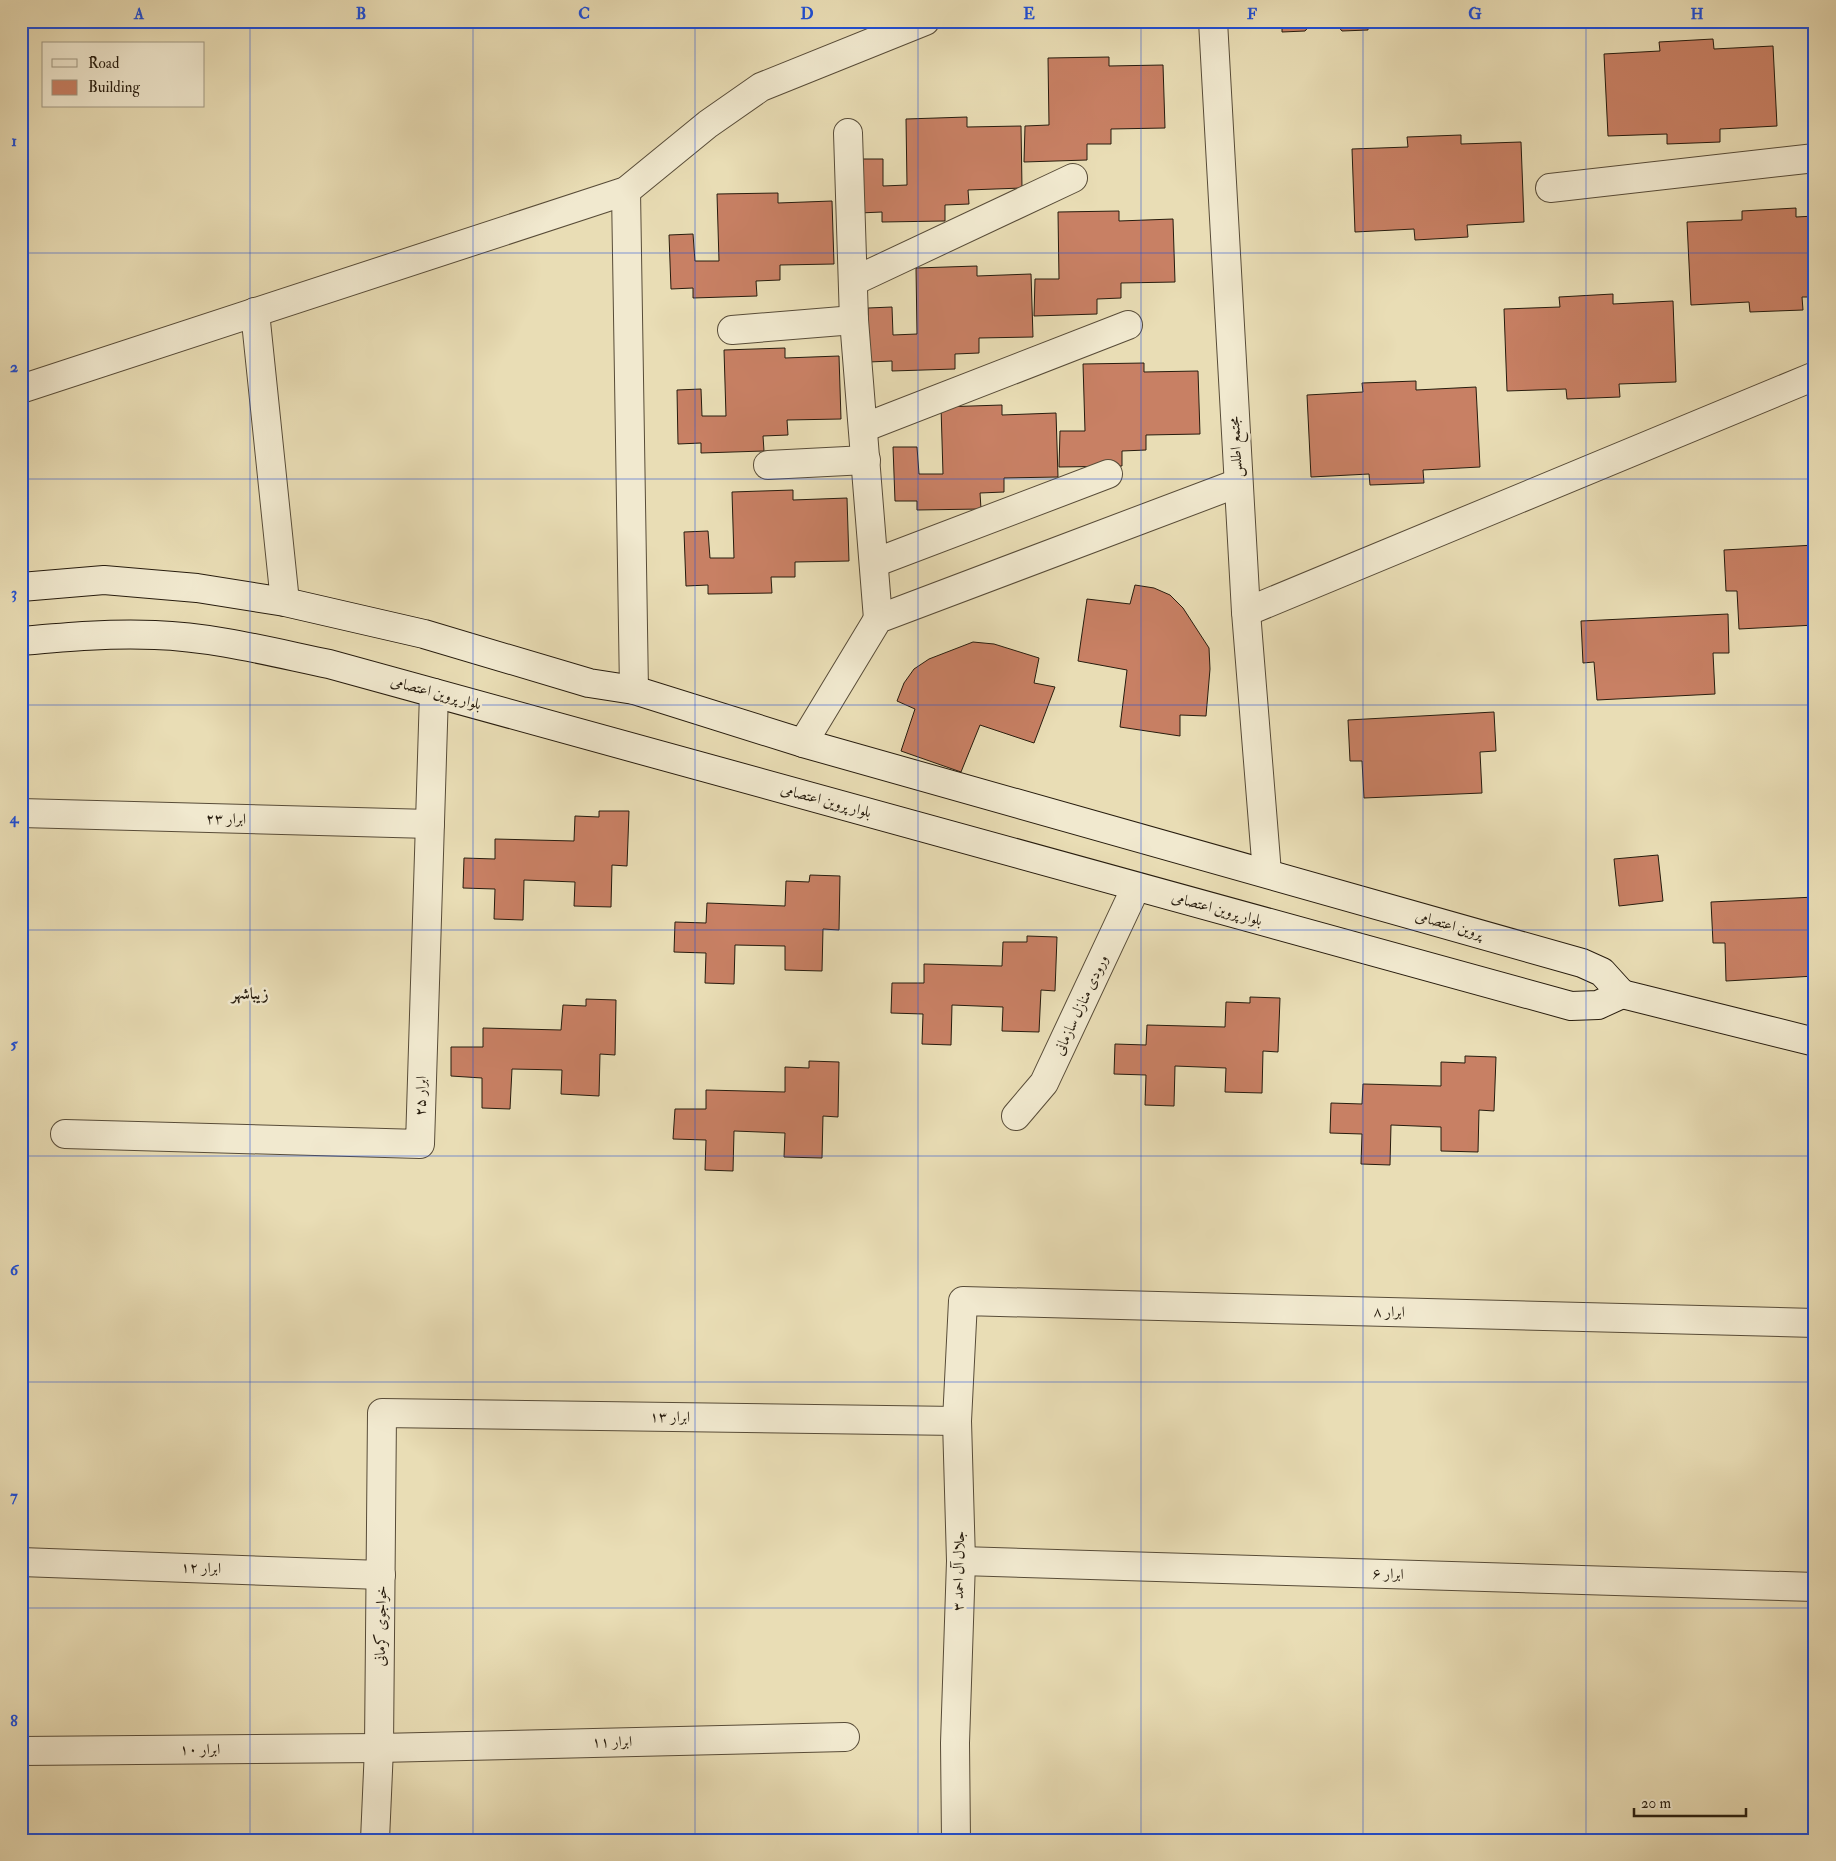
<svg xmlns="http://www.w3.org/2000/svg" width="1836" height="1861" font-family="'IM FELL Double Pica',Amiri,serif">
  <rect width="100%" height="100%" fill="#e9ddb5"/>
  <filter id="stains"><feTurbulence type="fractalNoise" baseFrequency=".004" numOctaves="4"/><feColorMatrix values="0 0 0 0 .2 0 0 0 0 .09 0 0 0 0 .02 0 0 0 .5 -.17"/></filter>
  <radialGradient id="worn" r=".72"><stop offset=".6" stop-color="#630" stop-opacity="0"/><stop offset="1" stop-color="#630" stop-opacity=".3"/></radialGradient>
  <g fill="#c88064" stroke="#271c0e">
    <path d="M 1273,21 L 1376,21 L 1368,21 L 1368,30 L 1342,31 L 1336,24 L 1312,23 L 1305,31 L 1282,32 L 1282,26 L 1273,26 Z"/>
    <path d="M 1713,39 L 1714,49 L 1773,46 L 1777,126 L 1720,129 L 1720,142 L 1667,144 L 1667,134 L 1608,136 L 1604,54 L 1660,51 L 1659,42 Z"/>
    <path d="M 1109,57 L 1109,66 L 1163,65 L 1165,128 L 1111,129 L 1111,144 L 1087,144 L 1087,160 L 1024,162 L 1025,126 L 1049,125 L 1048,58 Z"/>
    <path d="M 967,117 L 967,127 L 1021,126 L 1022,188 L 968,190 L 969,204 L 945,205 L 945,221 L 882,222 L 882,212 L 859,213 L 858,159 L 883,159 L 883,186 L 907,185 L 906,119 Z"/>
    <path d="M 1461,135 L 1461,144 L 1521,142 L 1524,222 L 1467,225 L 1468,237 L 1415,240 L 1414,229 L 1355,232 L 1352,149 L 1408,147 L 1407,137 Z"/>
    <path d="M 778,193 L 778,203 L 832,201 L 834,264 L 780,265 L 780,280 L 756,281 L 757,296 L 693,298 L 693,288 L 671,289 L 669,235 L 693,234 L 695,261 L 719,261 L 717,194 Z"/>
    <path d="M 1796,208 L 1796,217 L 1815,216 L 1815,297 L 1802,297 L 1803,310 L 1750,312 L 1749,302 L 1691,305 L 1687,222 L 1742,220 L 1742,211 Z"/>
    <path d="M 1119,211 L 1119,221 L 1173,219 L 1175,282 L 1121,283 L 1121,298 L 1097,299 L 1097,314 L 1034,316 L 1035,279 L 1059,279 L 1058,212 Z"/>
    <path d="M 977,266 L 977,276 L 1031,274 L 1033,337 L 979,338 L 979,353 L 955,354 L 955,369 L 892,371 L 892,361 L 869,362 L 868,308 L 892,307 L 893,335 L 917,334 L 916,268 Z"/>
    <path d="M 1613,294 L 1613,304 L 1673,301 L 1676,382 L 1619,384 L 1620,397 L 1567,399 L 1566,389 L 1507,391 L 1504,309 L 1560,307 L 1559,297 Z"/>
    <path d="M 785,348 L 785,358 L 839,356 L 841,419 L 787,420 L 788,435 L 763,436 L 764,451 L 701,453 L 701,443 L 678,444 L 677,390 L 701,389 L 702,416 L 726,416 L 724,350 Z"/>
    <path d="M 1144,363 L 1144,372 L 1198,371 L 1200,434 L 1146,435 L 1146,450 L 1122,451 L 1122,466 L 1059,467 L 1060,431 L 1085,431 L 1083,364 Z"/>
    <path d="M 1416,381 L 1416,390 L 1476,387 L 1480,467 L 1423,470 L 1424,483 L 1370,485 L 1369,474 L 1311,477 L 1307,395 L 1363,392 L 1362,383 Z"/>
    <path d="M 1002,405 L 1002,415 L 1056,413 L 1058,477 L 1004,478 L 1004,492 L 980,493 L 981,509 L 917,510 L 917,501 L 895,501 L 893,447 L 917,447 L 919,474 L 943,474 L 941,407 Z"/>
    <path d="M 793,490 L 793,500 L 847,498 L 849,561 L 795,562 L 795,577 L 771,577 L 772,593 L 708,594 L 708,585 L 686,586 L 684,532 L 708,531 L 710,558 L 734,558 L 732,492 Z"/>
    <path d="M 1815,545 L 1815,625 L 1739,629 L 1737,591 L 1726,591 L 1724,550 Z"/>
    <path d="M 1135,585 L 1154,588 L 1170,595 L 1183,608 L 1209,648 L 1210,669 L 1206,716 L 1180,715 L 1180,736 L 1120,727 L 1127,670 L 1078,661 L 1087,599 L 1130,604 Z"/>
    <path d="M 1728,614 L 1729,653 L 1713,653 L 1715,694 L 1597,700 L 1594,662 L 1583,663 L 1581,621 Z"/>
    <path d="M 973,642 L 994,644 L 1039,658 L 1034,683 L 1055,687 L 1034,743 L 980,725 L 961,772 L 901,751 L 915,709 L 897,701 L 904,683 L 914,669 L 929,659 Z"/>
    <path d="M 1494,712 L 1496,751 L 1480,752 L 1482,793 L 1364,798 L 1362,761 L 1350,761 L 1348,720 Z"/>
    <path d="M 599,811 L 629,811 L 627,866 L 612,865 L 611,907 L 574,906 L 575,882 L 524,880 L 523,920 L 494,919 L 495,889 L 463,888 L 464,858 L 495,859 L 495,839 L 574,841 L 575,816 L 599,817 Z"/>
    <path d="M 1658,855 L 1663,901 L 1619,906 L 1614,859 Z"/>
    <path d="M 810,875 L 840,876 L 839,930 L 823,929 L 822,971 L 785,970 L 785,946 L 735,945 L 734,984 L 705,983 L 706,953 L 674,952 L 675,922 L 706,923 L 707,903 L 785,906 L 786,881 L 809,882 Z"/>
    <path d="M 1815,897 L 1815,976 L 1726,981 L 1725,943 L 1713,943 L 1711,902 Z"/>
    <path d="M 1027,936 L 1057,937 L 1055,991 L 1041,990 L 1039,1032 L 1002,1031 L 1003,1007 L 952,1005 L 951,1045 L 922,1044 L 923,1014 L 891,1013 L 892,983 L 924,983 L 924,964 L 1002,966 L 1003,942 L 1027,942 Z"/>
    <path d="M 1250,997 L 1280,998 L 1278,1052 L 1263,1051 L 1262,1093 L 1225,1092 L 1226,1068 L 1175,1066 L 1174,1106 L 1145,1105 L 1146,1075 L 1114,1074 L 1115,1044 L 1146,1045 L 1147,1025 L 1225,1027 L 1226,1002 L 1250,1003 Z"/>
    <path d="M 586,999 L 616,1000 L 615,1055 L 600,1054 L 599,1096 L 561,1094 L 562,1070 L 512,1069 L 510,1109 L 482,1108 L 482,1078 L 451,1076 L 451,1047 L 483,1047 L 483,1028 L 561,1030 L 563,1005 L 586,1006 Z"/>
    <path d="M 1465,1056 L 1496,1057 L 1494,1111 L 1479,1110 L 1478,1152 L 1441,1151 L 1441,1127 L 1391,1125 L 1390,1165 L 1361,1164 L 1362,1134 L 1330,1133 L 1331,1103 L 1362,1104 L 1363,1084 L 1441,1086 L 1441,1062 L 1465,1063 Z"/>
    <path d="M 809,1061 L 839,1062 L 838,1117 L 823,1116 L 822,1158 L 784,1157 L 785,1133 L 734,1131 L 733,1171 L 705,1170 L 706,1140 L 673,1139 L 675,1109 L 706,1109 L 706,1090 L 785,1092 L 785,1067 L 809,1068 Z"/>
  </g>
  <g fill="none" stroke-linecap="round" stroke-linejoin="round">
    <defs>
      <g id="street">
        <path d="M 1213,21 L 1246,612 L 1267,873"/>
        <path d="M 848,133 L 854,320 L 878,619"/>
        <path d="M 1550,188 L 1815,158"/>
        <path d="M 626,191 L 634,690"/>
        <path d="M 854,281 L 1073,178"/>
        <path d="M 255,312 L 285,602"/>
        <path d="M 732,330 L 854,320"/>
        <path d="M 21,389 L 626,191 L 708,124 L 761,87 L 925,21"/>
        <path d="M 863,428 L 1128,325"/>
        <path d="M 768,465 L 866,460"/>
        <path d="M 874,563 L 1108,474"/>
        <path d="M 1246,612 L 1815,376"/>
        <path d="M 803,743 L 878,619 L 1238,483"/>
        <path d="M 21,813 L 430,824"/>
        <path d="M 1016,1116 L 1044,1083 L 1136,887"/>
        <path d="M 65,1134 L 420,1144 L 434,693"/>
        <path d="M 961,1561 L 1815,1587"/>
        <path d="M 21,1562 L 381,1575"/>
        <path d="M 21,1751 L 379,1748 L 845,1737"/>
        <path d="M 375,1840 L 379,1748 L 382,1413 L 957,1421"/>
        <path d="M 956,1840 L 955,1743 L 961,1561 L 957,1421 L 963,1301 L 1815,1323"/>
      </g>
      <g id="secondary">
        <path d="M 21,587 L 104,580 L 197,588 L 285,602 L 424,634 L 589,683 L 634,690 L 803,743 L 1582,963 L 1602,972 L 1622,994"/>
        <path d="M 21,641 C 66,637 110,633 155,635 C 214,637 271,652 329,664 L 1571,1006 L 1598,1005 L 1622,994"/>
        <path d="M 1622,994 L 1815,1042"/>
      </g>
    </defs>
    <use href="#street" stroke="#584c38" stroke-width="30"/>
    <use href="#secondary" stroke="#271c0e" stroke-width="30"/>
    <use href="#street" stroke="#f1e9cf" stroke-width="28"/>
    <use href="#secondary" stroke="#f1e9cf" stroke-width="28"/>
  </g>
  <path fill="none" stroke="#1d4ed8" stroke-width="1" stroke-opacity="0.55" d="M 250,21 L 250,1840M 473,21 L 473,1840M 695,21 L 695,1840M 918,21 L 918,1840M 1141,21 L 1141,1840M 1363,21 L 1363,1840M 1586,21 L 1586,1840M 21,253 L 1815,253M 21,479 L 1815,479M 21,705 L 1815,705M 21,930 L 1815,930M 21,1156 L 1815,1156M 21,1382 L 1815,1382M 21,1608 L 1815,1608"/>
  <g text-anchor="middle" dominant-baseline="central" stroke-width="5" stroke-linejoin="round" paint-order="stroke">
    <g font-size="15" fill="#271c0e" stroke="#f1e9cf">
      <text transform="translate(1236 447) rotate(-93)">مجتمع اطلس</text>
      <text transform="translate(436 693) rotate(15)">بلوار پروین اعتصامی</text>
      <text transform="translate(826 801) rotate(15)">بلوار پروین اعتصامی</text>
      <text transform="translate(226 819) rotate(1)">ابرار ۲۳</text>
      <text transform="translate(1217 909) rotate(15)">بلوار پروین اعتصامی</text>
      <text transform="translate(1449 925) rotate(16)">پروین اعتصامی</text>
      <text transform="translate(1081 1005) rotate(-65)">ورودی منازل سازمانی</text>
      <text transform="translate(421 1096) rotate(-88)">ابرار ۲۵</text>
      <text transform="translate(1389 1312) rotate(1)">ابرار ۸</text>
      <text transform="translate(670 1417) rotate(1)">ابرار ۱۳</text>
      <text transform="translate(201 1568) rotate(2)">ابرار ۱۲</text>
      <text transform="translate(959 1571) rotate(-89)">جلال آل احمد ۳</text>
      <text transform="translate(1388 1574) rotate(2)">ابرار ۶</text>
      <text transform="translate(381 1626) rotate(-89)">خواجوی کرمانی</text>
      <text transform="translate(612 1742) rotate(-1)">ابرار ۱۱</text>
      <text x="200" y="1749">ابرار ۱۰</text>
    </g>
    <g font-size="16" font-weight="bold" fill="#271c0e" stroke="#f1e9cf">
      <text x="250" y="994">زیباشهر</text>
    </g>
  </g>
  <rect width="1836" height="1861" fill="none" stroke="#e9ddb5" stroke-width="55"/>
  <rect x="42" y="42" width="162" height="65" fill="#f1e9cf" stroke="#a09782"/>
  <rect x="52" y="59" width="25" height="8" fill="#f1e9cf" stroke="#a09782"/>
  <text x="88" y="68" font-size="15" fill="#271c0e">Road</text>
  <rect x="52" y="80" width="25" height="15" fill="#c88064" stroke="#a09782"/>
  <text x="88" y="92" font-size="15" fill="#271c0e">Building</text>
  <path d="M1634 1808v8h112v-8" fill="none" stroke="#271c0e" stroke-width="2.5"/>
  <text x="1641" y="1808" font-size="15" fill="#271c0e" stroke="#f1e9cf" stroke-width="4" paint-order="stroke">20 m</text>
  <rect x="28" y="28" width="1780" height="1806" fill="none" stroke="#1d4ed8" stroke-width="2"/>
  <g font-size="16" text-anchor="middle" font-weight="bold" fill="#1d4ed8">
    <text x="139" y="19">A</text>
    <text x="361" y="19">B</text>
    <text x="584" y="19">C</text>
    <text x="807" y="19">D</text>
    <text x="1029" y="19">E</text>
    <text x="1252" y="19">F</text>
    <text x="1475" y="19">G</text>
    <text x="1697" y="19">H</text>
    <text x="14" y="146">1</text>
    <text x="14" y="372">2</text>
    <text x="14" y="598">3</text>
    <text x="14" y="823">4</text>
    <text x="14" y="1049">5</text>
    <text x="14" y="1275">6</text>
    <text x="14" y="1501">7</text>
    <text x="14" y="1726">8</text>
  </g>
  <rect width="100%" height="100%" filter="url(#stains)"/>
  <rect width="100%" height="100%" fill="url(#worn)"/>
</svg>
